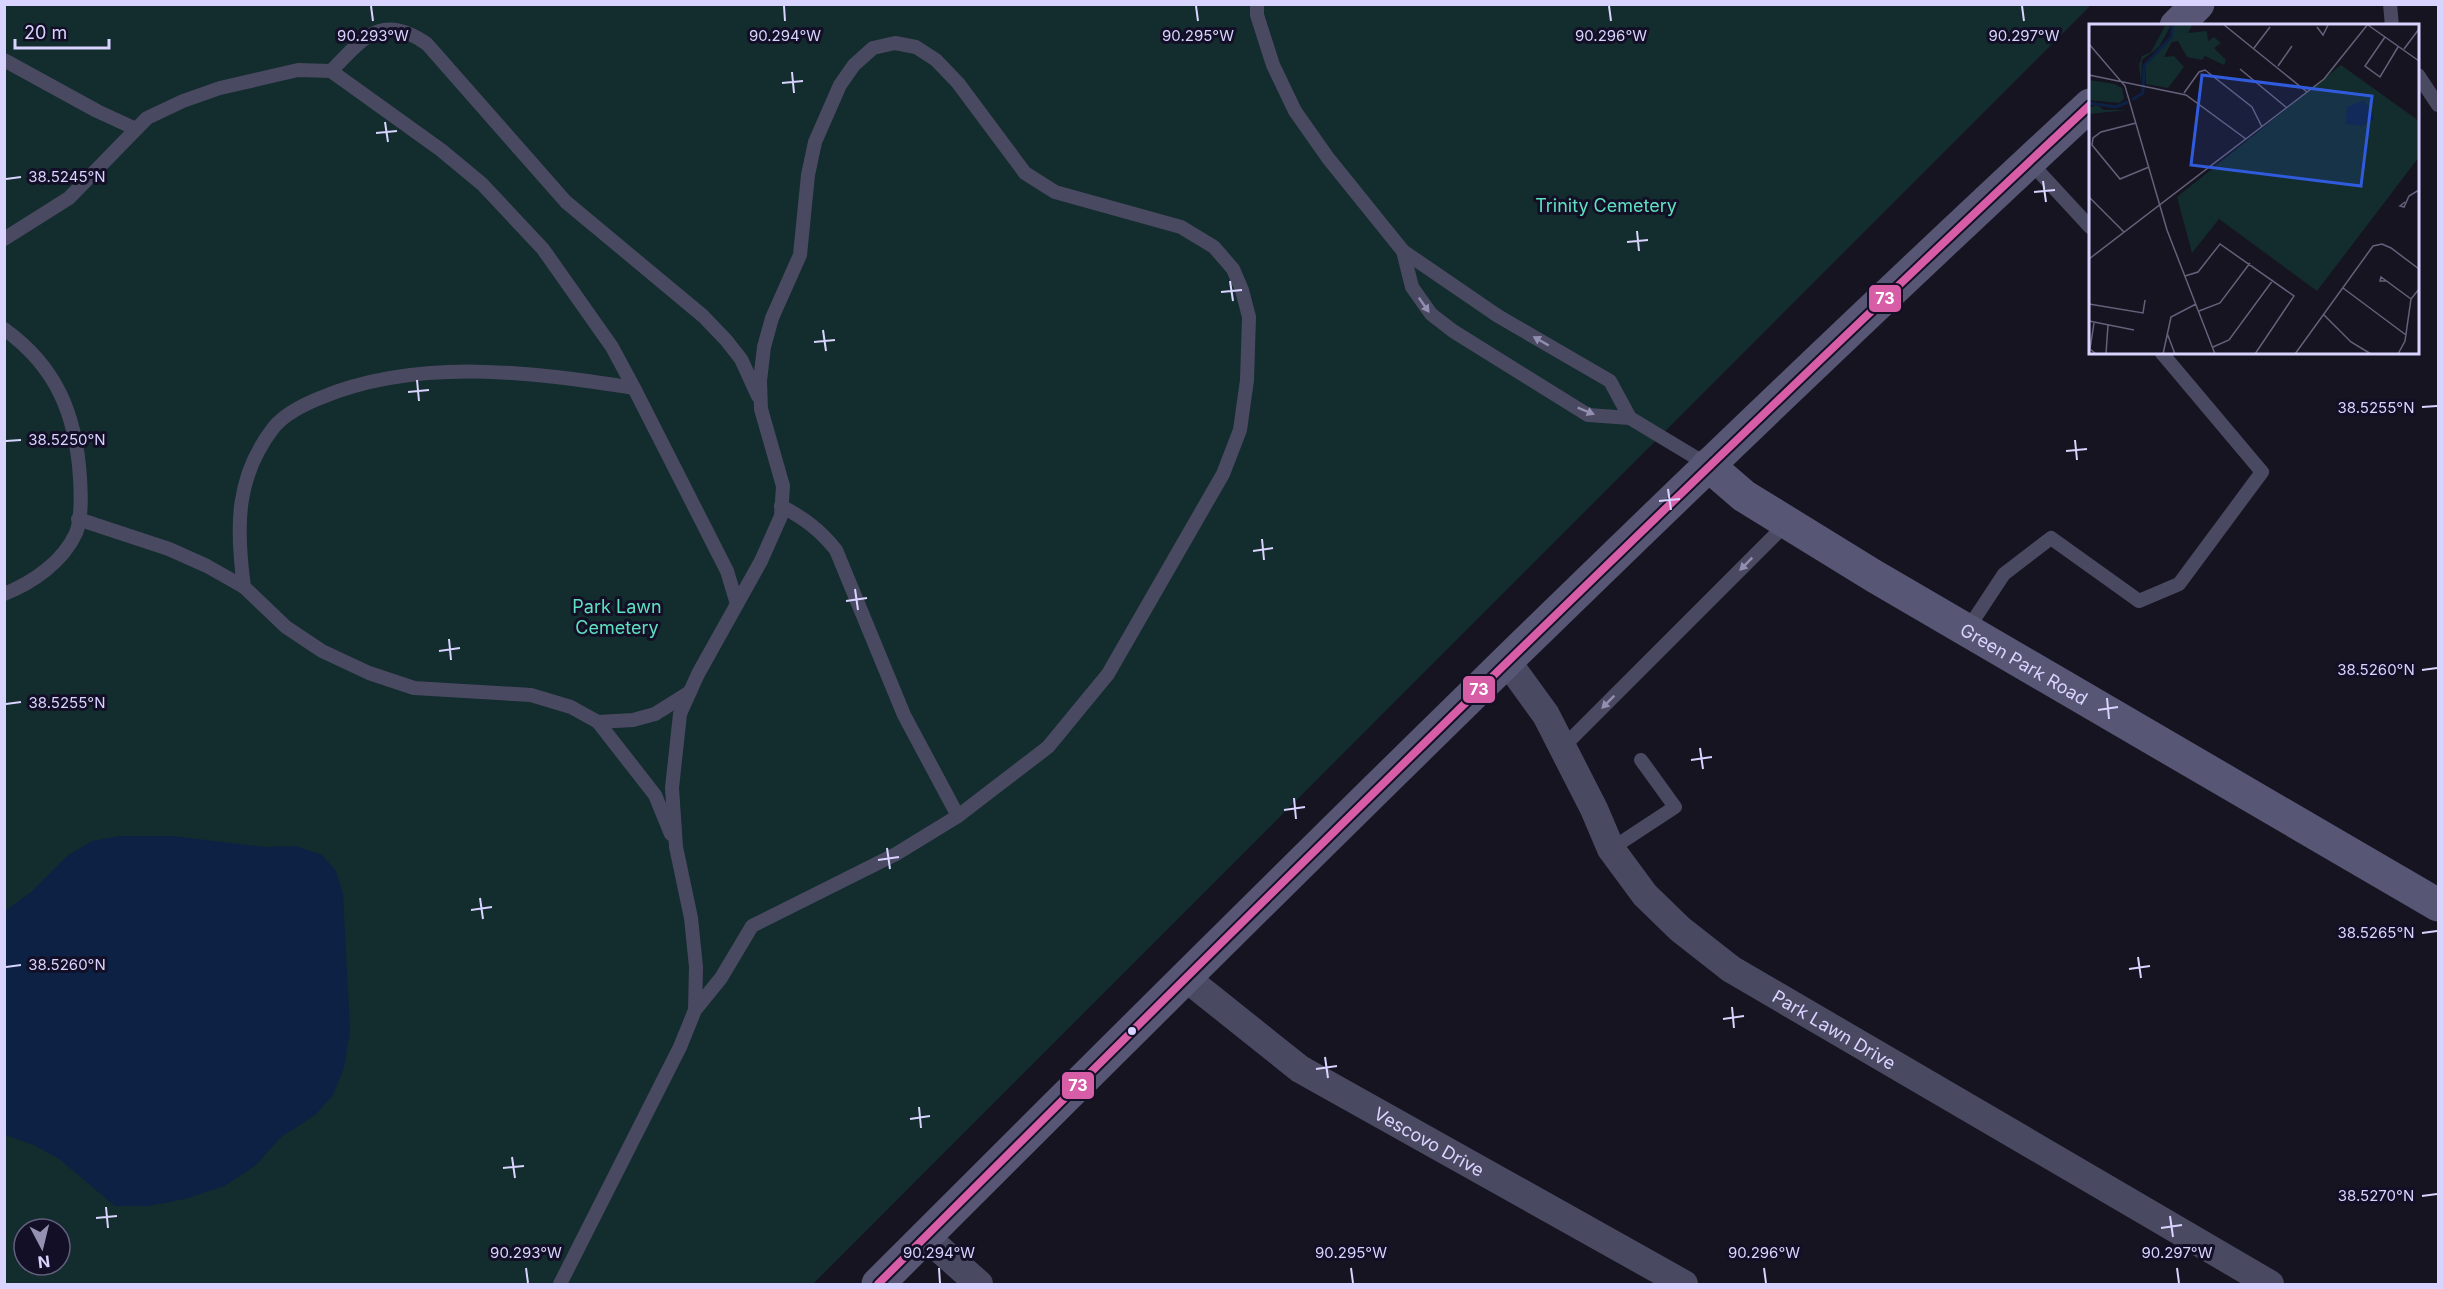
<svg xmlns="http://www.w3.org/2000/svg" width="2443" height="1289" font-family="Inter,sans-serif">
  <rect width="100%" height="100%" fill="#161421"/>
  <path fill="#132c2d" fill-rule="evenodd" d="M 5,5 L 2091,5 L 813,1284 L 5,1284 ZM 24,1229 L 60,1229 L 60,1265 L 24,1265 Z"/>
  <path fill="#0d2144" d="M 120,836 L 172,836 L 264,847 L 296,846 L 322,855 L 336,871 L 343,894 L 350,1031 L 344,1068 L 333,1095 L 315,1115 L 281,1137 L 255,1166 L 224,1186 L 185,1199 L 148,1206 L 115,1206 L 59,1159 L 34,1145 L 5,1135 L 5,911 L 31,892 L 67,856 L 92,841 Z"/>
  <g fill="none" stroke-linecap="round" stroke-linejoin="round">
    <g stroke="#4a4962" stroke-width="14">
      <path d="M 1257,4 L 1257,15 L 1273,65 L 1295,111 L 1328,158 L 1403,251 L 1498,316 L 1610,381 L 1630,418"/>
      <path d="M 2390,4 L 2392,26"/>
      <path d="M 4,60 L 97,111 L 136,129"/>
      <path d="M 331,71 C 364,38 381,12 427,44 L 566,202 L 703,316 L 726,340 L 741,359 L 758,396"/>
      <path d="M 2418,75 L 2438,105"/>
      <path d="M 2029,161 L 2090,227"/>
      <path d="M 4,239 L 69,198 L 147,118 L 183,101 L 220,88 L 298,70 L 331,71 L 441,150 L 482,184 L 543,249 L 612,347 L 634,388 L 727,571 L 737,604"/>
      <path d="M 1403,251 L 1412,287 L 1431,314 L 1453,331 L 1588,415 L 1630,418 L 1708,465"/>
      <path d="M 4,329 C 57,367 76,415 80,478 C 81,495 82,518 76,533 C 63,562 32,583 4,594"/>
      <path d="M 781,506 C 804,518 820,530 836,550 L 904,715 L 958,816"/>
      <path d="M 78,519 L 169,549 L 207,566 L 244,587 L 286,627 L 322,651 L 369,673 L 414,688 L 531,695 L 571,707 L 598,722 L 633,720 L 655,714 L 690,692"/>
      <path d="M 244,587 C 236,528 235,477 274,427 C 285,414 305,404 320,398 C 418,357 533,372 634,388"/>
      <path d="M 1967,630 L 2004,574 L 2051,538 L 2139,601 L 2179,584 L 2262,472 L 2161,352"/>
      <path d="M 598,722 L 655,795 L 671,834"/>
      <path d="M 1563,747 L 1787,523"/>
      <path d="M 1611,849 L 1675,807 L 1641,760"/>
      <path d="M 560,1284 L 680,1047 L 695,1010 L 721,978 L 752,926 L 896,854 L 958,816 L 1048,747 L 1108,674 L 1223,474 L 1240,430 L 1247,380 L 1249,317 L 1242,290 L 1233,269 L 1214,247 L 1181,227 L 1055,192 L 1025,173 L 958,83 L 936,60 L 916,47 L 895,43 L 873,48 L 854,65 L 840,85 L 815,142 L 808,175 L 800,255 L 772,318 L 764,347 L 760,381 L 761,409 L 783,486 L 781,516 L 761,561 L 698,674 L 680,714 L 672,788 L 676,847 L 691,918 L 696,967 L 695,1010"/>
    </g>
    <g stroke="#4a4962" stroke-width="28">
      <path id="s1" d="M 1507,661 L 1546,715 L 1594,809 L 1611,849 L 1645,895 L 1680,929 L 1731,969 L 2270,1284"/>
      <path id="s2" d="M 1186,978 L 1300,1069 L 1684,1284"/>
      <path d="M 926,1237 L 979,1284"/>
    </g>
    <g stroke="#575674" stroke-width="33">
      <path d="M 2176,26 L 2198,4"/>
      <path id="s3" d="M 1708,465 L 1744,496 L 1874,576 L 2438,905"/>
      <path d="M 878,1284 C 1277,885 1677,488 2090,105"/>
    </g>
    <defs>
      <path id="bus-1" d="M 878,1284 C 1277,886 1678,490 2090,105"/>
    </defs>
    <use href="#bus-1" stroke="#130f26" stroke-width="12"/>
    <use href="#bus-1" stroke="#d85da7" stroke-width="8"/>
  </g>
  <defs><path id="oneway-solid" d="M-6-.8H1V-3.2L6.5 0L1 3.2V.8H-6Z" transform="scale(1.5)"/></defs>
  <g fill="#928eb0">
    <use href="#oneway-solid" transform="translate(1424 305) rotate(55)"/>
    <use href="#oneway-solid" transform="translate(1541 341) rotate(-150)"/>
    <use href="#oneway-solid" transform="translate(1586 411) rotate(22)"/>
    <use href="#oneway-solid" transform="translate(1746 564) rotate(135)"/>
    <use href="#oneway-solid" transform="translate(1608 702) rotate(135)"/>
  </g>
  <path fill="none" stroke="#d9d4ff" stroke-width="2" d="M 371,6 L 373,21M 784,6 L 785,21M 1196,6 L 1198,21M 1609,6 L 1611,21M 2022,6 L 2024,21M 792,72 L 794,93M 782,83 L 803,81M 385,122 L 388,142M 376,133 L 397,131M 6,179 L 21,177M 2043,181 L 2046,202M 2034,192 L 2055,190M 1637,231 L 1639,251M 1627,242 L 1648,240M 1230,281 L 1233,301M 1221,292 L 1242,290M 823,330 L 826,351M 814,342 L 835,340M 417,380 L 419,401M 408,392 L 429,390M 2422,407 L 2437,406M 2075,440 L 2077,460M 6,441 L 21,440M 2066,451 L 2087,449M 1668,489 L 1671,510M 1659,501 L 1680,499M 1262,539 L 1264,560M 1253,551 L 1273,548M 855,589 L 858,610M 846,601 L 867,598M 449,639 L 451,660M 439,651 L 460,648M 2422,670 L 2437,668M 2107,698 L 2109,719M 6,704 L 21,702M 2098,710 L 2118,707M 1700,748 L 1703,769M 1691,760 L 1712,757M 1294,798 L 1296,819M 1284,810 L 1305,807M 887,848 L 890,869M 878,860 L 899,857M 480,898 L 483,919M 471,910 L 492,907M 2422,933 L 2437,931M 2138,957 L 2141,978M 6,967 L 21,965M 2129,969 L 2150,966M 1732,1007 L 1734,1028M 1723,1019 L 1744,1016M 1325,1057 L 1328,1078M 1316,1069 L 1337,1066M 919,1107 L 921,1128M 910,1119 L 930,1116M 512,1157 L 515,1178M 503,1168 L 524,1166M 2422,1196 L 2437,1194M 106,1207 L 108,1228M 2170,1216 L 2173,1237M 96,1218 L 117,1216M 2161,1228 L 2182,1225M 526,1268 L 528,1283M 939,1268 L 940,1283M 1351,1268 L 1353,1283M 1764,1268 L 1766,1283M 2177,1268 L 2179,1283"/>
  <circle fill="#d9d4ff" stroke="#130f26" stroke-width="2" cx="1132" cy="1031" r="5"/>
  <g text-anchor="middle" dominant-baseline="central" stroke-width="6" stroke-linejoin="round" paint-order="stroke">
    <g font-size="18" fill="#5fe0c0" stroke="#130f26">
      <text x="1606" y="205">Trinity Cemetery</text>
      <text x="617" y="606">Park Lawn<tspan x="617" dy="21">Cemetery</tspan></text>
    </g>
    <g font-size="18" fill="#d9d4ff" stroke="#130f26">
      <text stroke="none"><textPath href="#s3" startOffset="374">Green Park Road</textPath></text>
      <text stroke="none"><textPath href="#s1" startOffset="506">Park Lawn Drive</textPath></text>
      <text stroke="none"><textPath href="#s2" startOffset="294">Vescovo Drive</textPath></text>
    </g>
  </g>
  <g transform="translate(2089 24)">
    <rect width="330" height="330" fill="#161421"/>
    <path d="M 77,0 L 81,3 L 70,23 L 53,36 L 52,59 L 50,41 L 53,32 L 62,28 ZM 86,0 L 104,0 L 99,9 L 118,7 L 119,17 L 125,13 L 132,19 L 125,24 L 137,36 L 135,41 L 116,32 L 113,36 L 98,33 L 89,17 L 83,18 L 75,33 L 85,32 L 95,43 L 79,64 L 57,60 L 56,39 L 78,19 ZM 252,41 L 330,97 L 330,133 L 228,267 L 130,195 L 103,229 L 88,173 ZM 0,56 L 26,60 L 33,64 L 35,75 L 30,79 L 0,76 ZM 8,81 L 15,86 L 39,86 L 0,90 L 0,84 Z" fill="#132c2d"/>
    <path d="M 274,77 L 282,84 L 285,95 L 273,102 L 257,100 L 258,83 Z" fill="#0d2144"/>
    <path fill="none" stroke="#0d2144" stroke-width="3" d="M 43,76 L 54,69 L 55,42 L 82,13 L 84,0M 0,79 L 27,83 L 39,78"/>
    <path fill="none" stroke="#64617a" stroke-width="1.5" d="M 134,0 L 218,68M 279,1 L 330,37M 228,3 L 234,11 L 239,1M 296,13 L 276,42 L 291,53 L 309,23M 0,20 L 36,62 L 78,206 L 126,330M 165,24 L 181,3 L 178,7M 315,25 L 330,5M 189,42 L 203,22M 151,45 L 198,84M 0,51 L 97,71 L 157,115M 95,69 L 110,48 L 116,46 L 163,83 L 173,103M 47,99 L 12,108 L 4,114 L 3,121 L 31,155 L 60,143M 0,173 L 35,208M 316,178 L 311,182 L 315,183 L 320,172 L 330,166M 0,235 L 235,55 L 279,0M 96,252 L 109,248 L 131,220 L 205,272 L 166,330M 297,257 L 291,257 L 292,253 L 322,275M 254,264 L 317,311M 0,280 L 54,289 L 56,276M 110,287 L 131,279 L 161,239M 234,290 L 262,318 L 282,330M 0,297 L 45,306M 5,299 L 1,325 L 7,330M 78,309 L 86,330M 124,323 L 140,316 L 184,256M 17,330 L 19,301M 74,330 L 82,293 L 107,280M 206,330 L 284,222 L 293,220 L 302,224 L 330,245M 309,330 L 316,317 L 322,275 L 330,265"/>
    <path fill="#305bdc" fill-opacity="0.15" stroke="#305bdc" stroke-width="3" d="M 113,51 L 283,72 L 272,162 L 102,141 Z"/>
    <rect width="330" height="330" fill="none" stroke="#d9d4ff" stroke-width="3"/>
  </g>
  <g font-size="15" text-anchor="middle" fill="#d9d4ff" stroke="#130f26" stroke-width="6" stroke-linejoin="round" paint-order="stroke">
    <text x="373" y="41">90.293°W</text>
    <text x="785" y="41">90.294°W</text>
    <text x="1198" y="41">90.295°W</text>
    <text x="1611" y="41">90.296°W</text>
    <text x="2024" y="41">90.297°W</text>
    <text x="67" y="182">38.5245°N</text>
    <text x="2376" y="413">38.5255°N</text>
    <text x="67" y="445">38.5250°N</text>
    <text x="2376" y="675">38.5260°N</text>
    <text x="67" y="708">38.5255°N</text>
    <text x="2376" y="938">38.5265°N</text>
    <text x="67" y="970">38.5260°N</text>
    <text x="2376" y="1201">38.5270°N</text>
    <text x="526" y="1258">90.293°W</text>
    <text x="939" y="1258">90.294°W</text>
    <text x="1351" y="1258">90.295°W</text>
    <text x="1764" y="1258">90.296°W</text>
    <text x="2177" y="1258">90.297°W</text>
  </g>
  <g stroke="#130f26" stroke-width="2">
    <rect x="1868" y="284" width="34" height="29" rx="6" fill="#d85da7"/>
    <rect x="1462" y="675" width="34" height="29" rx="6" fill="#d85da7"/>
    <rect x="1061" y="1071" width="34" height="29" rx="6" fill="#d85da7"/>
  </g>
  <g font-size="16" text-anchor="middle" font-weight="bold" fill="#fff">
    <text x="1885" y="304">73</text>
    <text x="1479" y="695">73</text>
    <text x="1078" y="1091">73</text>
  </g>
  <rect width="2443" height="1289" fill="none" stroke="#d9d4ff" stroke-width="12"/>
  <g transform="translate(42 1247) rotate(173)"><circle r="28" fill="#130f26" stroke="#625e7d" stroke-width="1.5"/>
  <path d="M0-4.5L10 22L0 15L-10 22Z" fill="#9591b1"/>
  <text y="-9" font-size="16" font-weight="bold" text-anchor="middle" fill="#d9d4ff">N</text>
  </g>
  <path d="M15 39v9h94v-9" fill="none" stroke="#d9d4ff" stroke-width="3"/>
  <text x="24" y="39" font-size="18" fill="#d9d4ff" stroke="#130f26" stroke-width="4.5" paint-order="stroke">20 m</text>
</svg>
